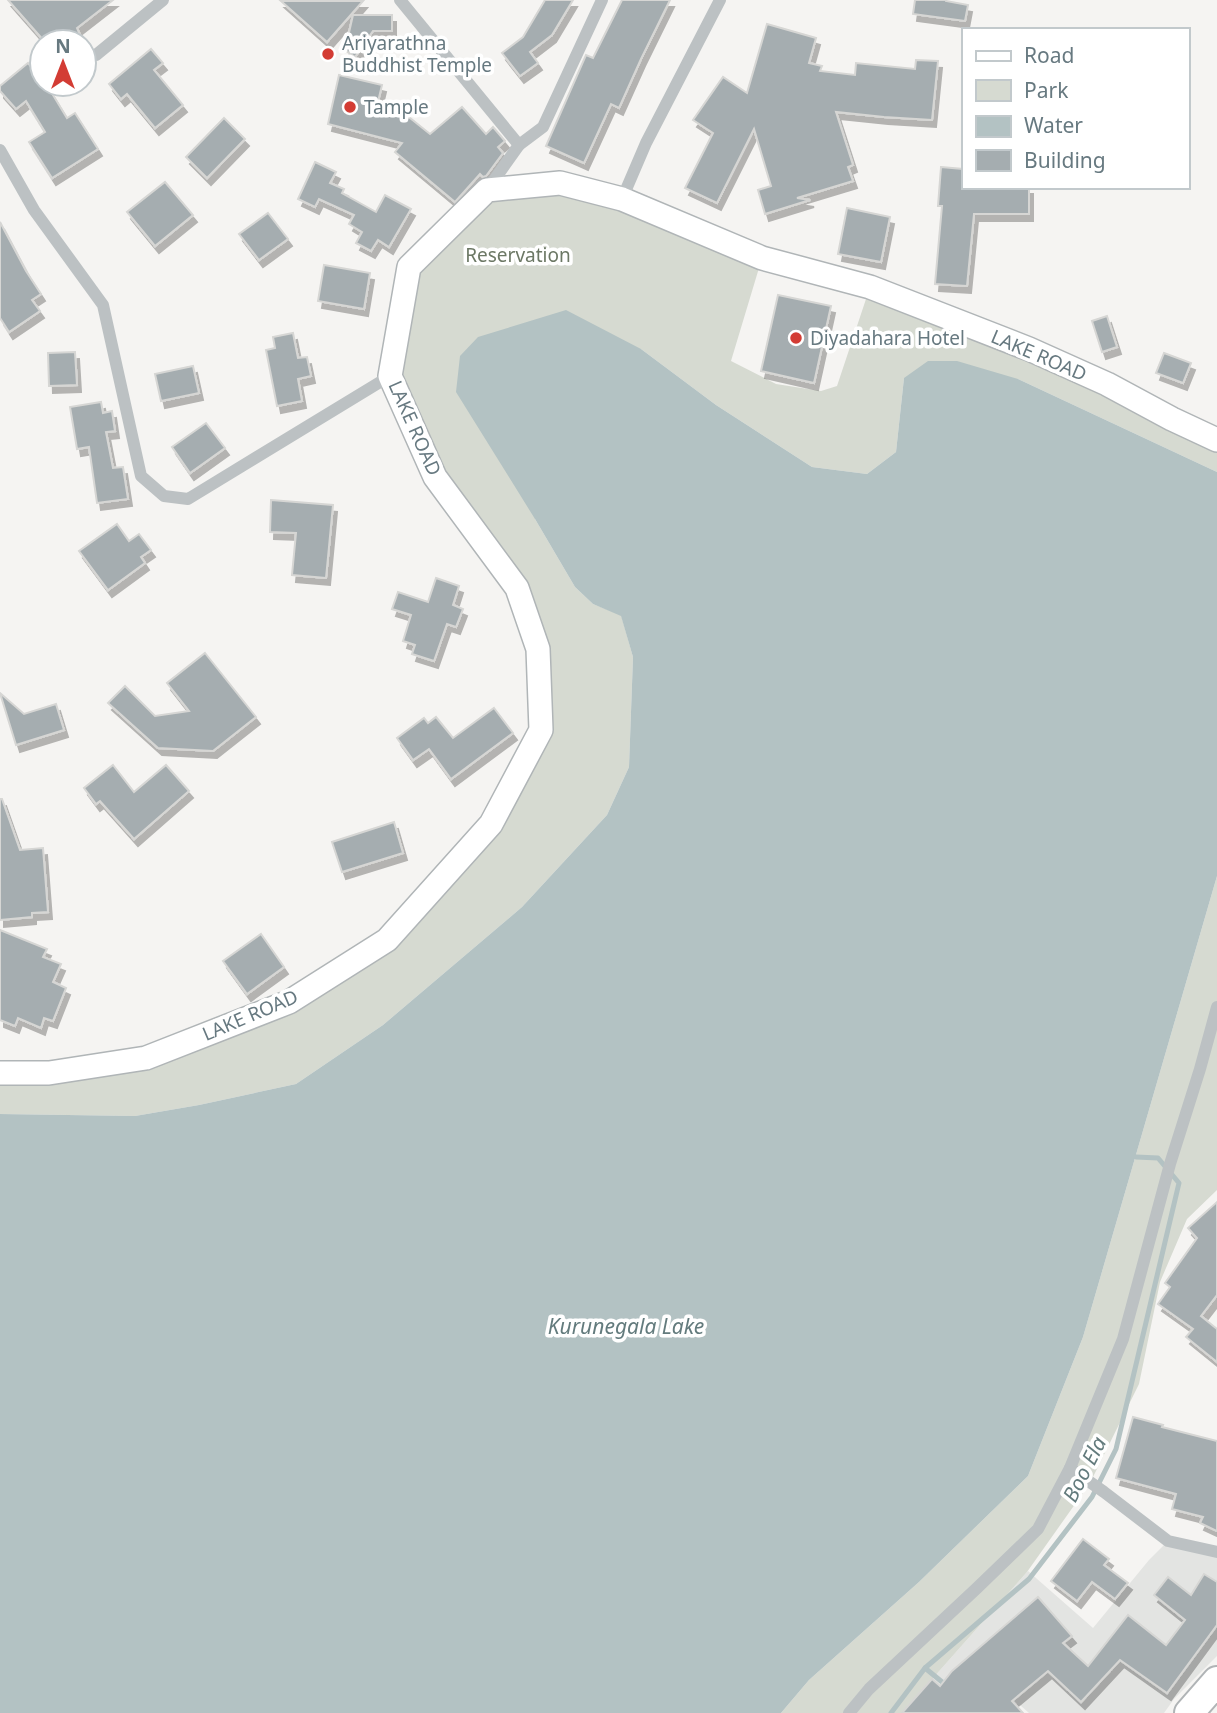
<svg xmlns="http://www.w3.org/2000/svg" width="1217" height="1713" font-family="'Noto Sans',sans-serif">
  <defs>
    <filter id="shadow"><feDropShadow dx="4" dy="7" stdDeviation="0" flood-color="#0004"/></filter>
  </defs>
  <rect width="100%" height="100%" fill="#f5f4f2"/>
  <path fill="#e3e4e2" d="M 1168,1541 L 1217,1552 L 1217,1656 L 1174,1699 L 1164,1713 L 1029,1713 L 1020,1705 L 1013,1713 L 902,1713 L 1028,1571 L 1093,1628 L 1149,1560 Z"/>
  <g fill="#d6dad1">
    <path d="M 560,183 L 762,258 L 731,361 L 776,384 L 821,391 L 837,386 L 870,287 L 1217,440 L 1217,472 L 1018,379 L 904,378 L 896,452 L 867,474 L 812,467 L 716,405 L 641,349 L 535,519 L 575,587 L 593,604 L 621,615 L 633,657 L 629,767 L 607,815 L 522,907 L 383,1025 L 296,1084 L 199,1105 L 135,1116 L 0,1114 L 0,1073 L 146,1058 L 289,1002 L 387,940 L 491,824 L 541,730 L 517,588 L 435,477 L 390,376 L 409,267 L 487,190 Z"/>
    <path d="M 1217,876 L 1217,1190 L 1187,1219 L 1160,1282 L 1139,1384 L 1090,1483 L 1027,1572 L 902,1713 L 781,1713 L 809,1680 L 919,1582 L 1028,1476 L 1083,1337 Z"/>
  </g>
  <path fill="#b3c2c3" d="M 566,310 L 641,349 L 716,405 L 812,467 L 867,474 L 896,452 L 904,378 L 928,361 L 957,361 L 1018,379 L 1217,472 L 1217,876 L 1083,1337 L 1028,1476 L 919,1582 L 809,1680 L 781,1713 L 0,1713 L 0,1114 L 135,1116 L 199,1105 L 296,1084 L 383,1025 L 522,907 L 607,815 L 629,767 L 633,657 L 621,616 L 593,604 L 575,587 L 535,519 L 456,392 L 460,356 L 478,337 Z"/>
  <g fill="none" stroke-linecap="round" stroke-linejoin="round">
    <g stroke="#b3c2c3" stroke-width="5">
      <path d="M 925,1668 L 947,1686"/>
      <path d="M 891,1713 L 925,1668 L 1029,1579 L 1092,1497 L 1116,1449 L 1179,1183 L 1158,1158 L 1136,1157"/>
    </g>
  </g>
  <g fill="#a5adb0" stroke="#d6d6d4" stroke-width="2" filter="url(#shadow)">
    <path d="M 8,0 L 113,0 L 77,28 L 83,42 L 45,42 Z"/>
    <path d="M 545,0 L 573,0 L 552,35 L 530,52 L 538,63 L 520,76 L 502,53 L 523,37 Z"/>
    <path d="M 622,0 L 670,0 L 641,59 L 619,108 L 611,104 L 584,163 L 546,146 L 586,55 L 593,58 Z"/>
    <path d="M 915,0 L 946,0 L 946,1 L 968,5 L 965,21 L 913,14 Z"/>
    <path d="M 281,1 L 363,1 L 327,42 Z"/>
    <path d="M 353,15 L 392,15 L 392,31 L 373,31 L 355,57 L 345,50 Z"/>
    <path d="M 767,24 L 816,38 L 809,63 L 822,66 L 820,71 L 855,75 L 856,63 L 915,69 L 916,60 L 938,61 L 932,120 L 884,117 L 836,112 L 853,165 L 848,167 L 853,181 L 797,198 L 810,200 L 765,214 L 758,190 L 771,186 L 754,129 L 717,203 L 685,188 L 713,133 L 693,120 L 723,77 L 747,93 Z"/>
    <path d="M 151,49 L 163,63 L 154,70 L 183,105 L 155,128 L 127,94 L 121,99 L 109,84 Z"/>
    <path d="M 28,63 L 42,80 L 42,84 L 45,84 L 50,90 L 67,118 L 75,113 L 98,149 L 52,178 L 29,142 L 45,132 L 26,101 L 16,109 L 0,91 L 0,86 Z"/>
    <path d="M 339,75 L 382,85 L 376,110 L 410,118 L 430,134 L 462,107 L 486,134 L 493,127 L 505,141 L 498,147 L 503,153 L 486,176 L 483,177 L 480,174 L 455,202 L 395,152 L 402,143 L 328,124 Z"/>
    <path d="M 224,118 L 245,139 L 207,178 L 186,157 Z"/>
    <path d="M 315,162 L 336,172 L 330,183 L 344,189 L 342,193 L 376,212 L 385,195 L 411,209 L 389,247 L 378,240 L 371,251 L 356,243 L 362,232 L 349,224 L 354,215 L 319,199 L 315,207 L 298,199 Z"/>
    <path d="M 941,167 L 963,169 L 963,187 L 1029,187 L 1029,214 L 974,214 L 967,286 L 935,284 L 942,206 L 938,206 Z"/>
    <path d="M 165,182 L 193,215 L 155,246 L 127,212 Z"/>
    <path d="M 847,208 L 890,217 L 881,262 L 838,254 Z"/>
    <path d="M 268,213 L 288,239 L 259,260 L 239,234 Z"/>
    <path d="M 0,222 L 26,271 L 41,294 L 32,300 L 40,311 L 9,332 L 0,318 Z"/>
    <path d="M 324,265 L 370,273 L 364,309 L 318,301 Z"/>
    <path d="M 778,295 L 831,306 L 814,383 L 761,371 Z"/>
    <path d="M 1107,316 L 1117,347 L 1102,352 L 1092,321 Z"/>
    <path d="M 293,333 L 298,358 L 307,357 L 311,376 L 298,379 L 302,401 L 277,406 L 266,350 L 275,348 L 273,337 Z"/>
    <path d="M 75,352 L 77,385 L 49,386 L 48,353 Z"/>
    <path d="M 1164,353 L 1191,363 L 1183,383 L 1156,373 Z"/>
    <path d="M 193,366 L 199,393 L 161,401 L 155,374 Z"/>
    <path d="M 101,402 L 103,413 L 112,411 L 115,431 L 106,432 L 113,468 L 123,467 L 128,499 L 97,503 L 89,447 L 77,449 L 70,407 Z"/>
    <path d="M 206,423 L 225,448 L 190,473 L 172,447 Z"/>
    <path d="M 271,500 L 333,505 L 326,578 L 292,575 L 296,533 L 270,532 Z"/>
    <path d="M 117,524 L 129,541 L 139,534 L 151,550 L 141,557 L 145,563 L 108,590 L 79,551 Z"/>
    <path d="M 436,578 L 459,586 L 453,605 L 463,609 L 456,627 L 447,624 L 434,661 L 412,654 L 415,645 L 403,641 L 411,615 L 392,609 L 398,592 L 428,602 Z"/>
    <path d="M 205,653 L 256,717 L 213,751 L 158,748 L 108,703 L 125,686 L 155,716 L 189,711 L 167,683 Z"/>
    <path d="M 0,693 L 24,714 L 56,704 L 64,730 L 16,745 Z"/>
    <path d="M 494,708 L 513,733 L 451,779 L 429,749 L 413,760 L 397,738 L 424,718 L 428,723 L 436,717 L 453,738 Z"/>
    <path d="M 113,765 L 134,792 L 166,765 L 189,791 L 134,839 L 100,801 L 96,804 L 84,788 Z"/>
    <path d="M 0,799 L 2,799 L 20,850 L 43,848 L 48,912 L 32,913 L 32,917 L 0,920 Z"/>
    <path d="M 394,822 L 403,853 L 342,872 L 332,842 Z"/>
    <path d="M 0,930 L 47,949 L 43,957 L 61,964 L 53,982 L 66,988 L 53,1021 L 44,1018 L 41,1028 L 18,1018 L 15,1026 L 0,1020 Z"/>
    <path d="M 261,934 L 284,967 L 247,994 L 223,961 Z"/>
    <path d="M 1217,1202 L 1217,1295 L 1201,1316 L 1217,1329 L 1217,1362 L 1186,1337 L 1193,1329 L 1158,1304 L 1170,1287 L 1165,1283 L 1197,1238 L 1188,1228 Z"/>
    <path d="M 1133,1417 L 1163,1425 L 1162,1427 L 1217,1441 L 1217,1531 L 1200,1523 L 1203,1517 L 1172,1509 L 1176,1494 L 1116,1478 Z"/>
    <path d="M 1083,1539 L 1109,1559 L 1104,1565 L 1128,1583 L 1115,1599 L 1092,1582 L 1077,1601 L 1051,1581 Z"/>
    <path d="M 1204,1574 L 1217,1582 L 1217,1625 L 1167,1693 L 1120,1660 L 1081,1702 L 1048,1671 L 1012,1701 L 1023,1713 L 902,1713 L 932,1679 L 940,1686 L 952,1671 L 1038,1597 L 1072,1636 L 1063,1643 L 1088,1666 L 1128,1615 L 1166,1645 L 1185,1620 L 1154,1595 L 1168,1577 L 1191,1595 Z"/>
  </g>
  <g fill="none" stroke-linecap="round" stroke-linejoin="round">
    <defs>
      <path id="major" d="M 0,1073 L 49,1073 L 146,1058 L 289,1002 L 387,940 L 491,824 L 541,730 L 538,649 L 517,588 L 435,477 L 390,376 L 409,267 L 487,190 L 560,183 L 622,199 L 762,258 L 870,287 L 1029,349 L 1107,384 L 1172,419 L 1217,440"/>
      <path id="highway" d="M 1189,1713 L 1217,1681"/>
    </defs>
    <use href="#major" stroke="#b0b5b7" stroke-width="26"/>
    <use href="#highway" stroke="#b0b4b6" stroke-width="32"/>
    <g stroke="#bcc1c3" stroke-width="12">
      <path d="M 400,0 L 519,145 L 487,190"/>
      <path d="M 96,55 L 163,0"/>
      <path d="M 519,145 L 543,127 L 602,0"/>
      <path d="M 0,150 L 34,210 L 103,305 L 141,476 L 164,496 L 188,499 L 390,376"/>
      <path d="M 622,199 L 646,143 L 720,0"/>
      <path d="M 1070,1468 L 1104,1492 L 1168,1541 L 1217,1552"/>
      <path d="M 849,1713 L 869,1689 L 977,1588 L 1038,1529 L 1070,1468 L 1123,1339 L 1170,1164 L 1200,1069 L 1217,1007"/>
    </g>
    <use href="#major" stroke="#fff" stroke-width="23"/>
    <use href="#highway" stroke="#fff" stroke-width="28"/>
  </g>
  <g fill="#d33c34" stroke="#fff" stroke-width="2.5">
    <circle cx="328" cy="54" r="7"/>
    <circle cx="350" cy="107" r="7"/>
    <circle cx="796" cy="338" r="7"/>
  </g>
  <g text-anchor="middle" dominant-baseline="central" stroke-width="7" stroke-linejoin="round" paint-order="stroke">
    <g font-size="19" fill="#677980" stroke="#fff" text-anchor="start">
      <text x="342" y="43">Ariyarathna<tspan x="342" dy="22">Buddhist Temple</tspan></text>
      <text x="364" y="107">Tample</text>
      <text x="810" y="338">Diyadahara Hotel</text>
    </g>
    <g font-size="19" fill="#6c7865" stroke="#fff">
      <text x="518" y="255">Reservation</text>
    </g>
    <g font-size="19" fill="#677980" stroke="#fff">
      <text transform="translate(1039 355) rotate(23)">LAKE ROAD</text>
      <text transform="translate(415 428) rotate(66)">LAKE ROAD</text>
      <text transform="translate(250 1015) rotate(-23)">LAKE ROAD</text>
    </g>
    <g font-size="21" font-style="italic" fill="#637b7d" stroke="#fff">
      <text x="626" y="1326">Kurunegala Lake</text>
      <text transform="translate(1084 1469) rotate(-63)">Boo Ela</text>
    </g>
  </g>
  <rect x="962" y="28" width="228" height="161" fill="#ffffff" stroke="#c2c9cc" stroke-width="2"/>
  <rect x="976" y="51" width="35" height="10" fill="#ffffff" stroke="#c2c9cc" stroke-width="2"/>
  <text x="1024" y="63" font-size="21" fill="#677980">Road</text>
  <rect x="976" y="80" width="35" height="21" fill="#d6dad1" stroke="#c2c9cc" stroke-width="2"/>
  <text x="1024" y="98" font-size="21" fill="#677980">Park</text>
  <rect x="976" y="116" width="35" height="21" fill="#b3c2c3" stroke="#c2c9cc" stroke-width="2"/>
  <text x="1024" y="133" font-size="21" fill="#677980">Water</text>
  <rect x="976" y="150" width="35" height="21" fill="#a5adb0" stroke="#c2c9cc" stroke-width="2"/>
  <text x="1024" y="168" font-size="21" fill="#677980">Building</text>
  <g transform="translate(63 63)"><circle r="33" fill="#ffffff" stroke="#c2c9cc" stroke-width="2"/>
  <path d="M0-5L12 26L0 18L-12 26Z" fill="#d33c34"/>
  <text y="-10" font-size="19" font-weight="bold" text-anchor="middle" fill="#677980">N</text>
  </g>
</svg>
